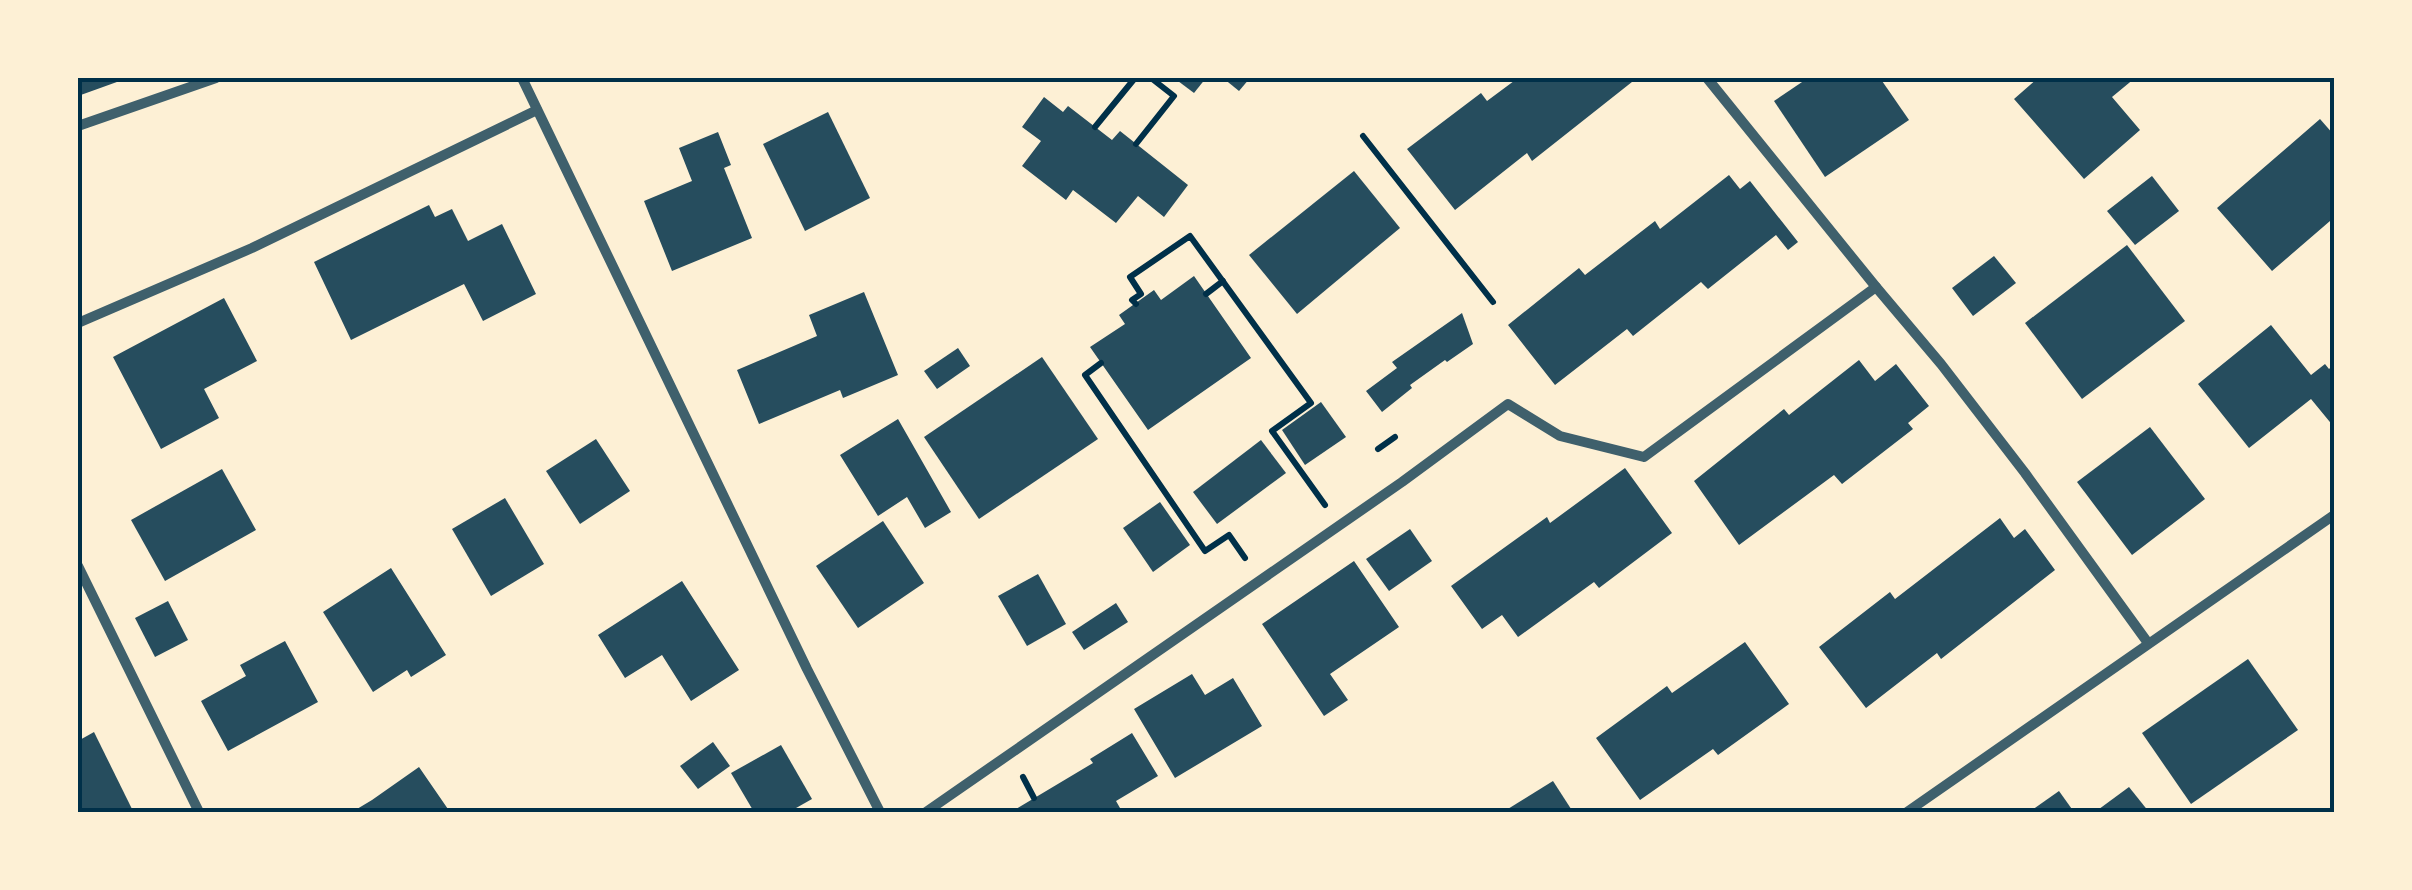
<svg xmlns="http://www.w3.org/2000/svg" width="2412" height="890" font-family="'Exo 2',sans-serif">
  <rect width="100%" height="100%" fill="#fdf0d5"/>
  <g fill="#264d5e">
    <path d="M 78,78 L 128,78 L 78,96 Z"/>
    <path d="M 1174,78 L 1206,78 L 1194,93 Z"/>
    <path d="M 1223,78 L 1250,78 L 1239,91 Z"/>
    <path d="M 1518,78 L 1637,78 L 1532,161 L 1527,153 L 1455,210 L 1407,149 L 1481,93 L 1487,101 Z"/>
    <path d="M 1808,78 L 1880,78 L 1909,120 L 1825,177 L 1774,101 Z"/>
    <path d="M 2038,78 L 2135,78 L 2112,97 L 2140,130 L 2084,179 L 2014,99 Z"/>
    <path d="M 1044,97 L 1063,112 L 1068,106 L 1112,140 L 1120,131 L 1188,185 L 1164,217 L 1138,196 L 1116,223 L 1073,190 L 1066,200 L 1022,166 L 1041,141 L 1022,127 Z"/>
    <path d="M 828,112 L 870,198 L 805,231 L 763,144 Z"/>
    <path d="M 2320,119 L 2334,135 L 2334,226 L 2330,221 L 2272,271 L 2217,208 Z"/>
    <path d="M 718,132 L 731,165 L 724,168 L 752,238 L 672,271 L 644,201 L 692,181 L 679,148 Z"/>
    <path d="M 1354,171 L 1400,228 L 1297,314 L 1249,255 Z"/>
    <path d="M 1729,175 L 1740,189 L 1750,181 L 1798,242 L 1788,250 L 1776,235 L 1708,289 L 1701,282 L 1633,336 L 1627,329 L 1555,385 L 1508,325 L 1579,268 L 1585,275 L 1655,221 L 1660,229 Z"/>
    <path d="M 2152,176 L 2179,211 L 2135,245 L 2107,211 Z"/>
    <path d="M 429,205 L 435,217 L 452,209 L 468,241 L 502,224 L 536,294 L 483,321 L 464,284 L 351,340 L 314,262 Z"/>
    <path d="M 2127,245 L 2185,321 L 2082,399 L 2025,323 Z"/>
    <path d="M 1994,256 L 2016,283 L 1973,316 L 1952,288 Z"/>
    <path d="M 1194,276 L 1251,358 L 1148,430 L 1090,347 L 1125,324 L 1119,315 L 1154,290 L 1161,300 Z"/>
    <path d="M 864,292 L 898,375 L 843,398 L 840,390 L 759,424 L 737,370 L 817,336 L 809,315 Z"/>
    <path d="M 224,298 L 257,361 L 204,389 L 219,418 L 161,449 L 113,357 Z"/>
    <path d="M 1462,313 L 1473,344 L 1447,362 L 1445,360 L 1410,385 L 1412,388 L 1382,412 L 1366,391 L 1397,368 L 1392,362 Z"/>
    <path d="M 2271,325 L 2311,375 L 2325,364 L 2329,369 L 2334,364 L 2334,427 L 2311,399 L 2249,448 L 2198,384 Z"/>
    <path d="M 958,348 L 970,366 L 937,389 L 924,371 Z"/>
    <path d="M 1042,357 L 1098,439 L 979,519 L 924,437 Z"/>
    <path d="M 1859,360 L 1875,381 L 1896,364 L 1929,406 L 1908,423 L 1913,429 L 1842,484 L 1834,475 L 1739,545 L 1694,481 L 1784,409 L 1789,415 Z"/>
    <path d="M 1321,402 L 1346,437 L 1305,465 L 1282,430 Z"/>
    <path d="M 898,419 L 951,512 L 925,528 L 907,497 L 878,516 L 840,455 Z"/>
    <path d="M 2150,427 L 2205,499 L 2132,555 L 2077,482 Z"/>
    <path d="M 596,439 L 630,491 L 580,524 L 546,471 Z"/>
    <path d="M 1261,440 L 1286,473 L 1217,524 L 1193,492 Z"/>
    <path d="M 1625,468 L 1672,533 L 1599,588 L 1594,582 L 1518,637 L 1502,615 L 1482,629 L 1451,586 L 1547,517 L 1550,523 Z"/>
    <path d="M 222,469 L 256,530 L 165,581 L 131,520 Z"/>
    <path d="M 505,498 L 544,564 L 491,596 L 452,529 Z"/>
    <path d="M 1160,502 L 1190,545 L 1153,572 L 1123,528 Z"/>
    <path d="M 2000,518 L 2014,538 L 2025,529 L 2055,570 L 1941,659 L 1937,653 L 1866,708 L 1819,647 L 1890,592 L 1895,599 Z"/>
    <path d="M 883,521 L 924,583 L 858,628 L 816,566 Z"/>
    <path d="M 1410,529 L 1432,561 L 1389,591 L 1366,559 Z"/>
    <path d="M 1354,561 L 1399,627 L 1330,674 L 1348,700 L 1324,716 L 1262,624 Z"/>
    <path d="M 391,568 L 446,655 L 411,677 L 407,670 L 373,692 L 323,612 Z"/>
    <path d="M 1038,574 L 1066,624 L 1027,646 L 998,596 Z"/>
    <path d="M 682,581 L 739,670 L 691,701 L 662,655 L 625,678 L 598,635 Z"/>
    <path d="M 168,601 L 188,640 L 155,657 L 135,618 Z"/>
    <path d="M 1116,603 L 1128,622 L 1084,650 L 1072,632 Z"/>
    <path d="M 285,641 L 318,702 L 228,751 L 201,701 L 246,676 L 240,665 Z"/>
    <path d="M 1745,642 L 1789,704 L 1718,755 L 1713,749 L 1640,800 L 1596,738 L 1667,686 L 1672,693 Z"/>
    <path d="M 2248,659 L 2298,730 L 2191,804 L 2142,733 Z"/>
    <path d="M 1192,674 L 1205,695 L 1233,678 L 1262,726 L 1175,778 L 1134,709 Z"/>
    <path d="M 94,732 L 132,809 L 124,812 L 78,812 L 78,741 Z"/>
    <path d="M 1132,733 L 1158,776 L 1116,801 L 1120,808 L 1112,812 L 1011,812 L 1093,763 L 1090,759 Z"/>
    <path d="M 713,742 L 730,766 L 698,789 L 680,766 Z"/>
    <path d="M 781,745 L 812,799 L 789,812 L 754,812 L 731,773 Z"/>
    <path d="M 419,767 L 450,812 L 352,812 L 372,800 Z"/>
    <path d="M 1553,781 L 1573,812 L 1503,812 Z"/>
    <path d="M 2129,787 L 2149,812 L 2095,812 Z"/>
    <path d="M 2059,791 L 2074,812 L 2029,812 Z"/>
  </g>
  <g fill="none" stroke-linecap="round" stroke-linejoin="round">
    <g stroke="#003049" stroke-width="6">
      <path d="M 1095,127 L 1135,78"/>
      <path d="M 1363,136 L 1493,302"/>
      <path d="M 1136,144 L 1174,96 L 1151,78"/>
      <path d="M 1206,294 L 1223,281"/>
      <path d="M 1136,304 L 1132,300 L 1141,294 L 1130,277 L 1190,236 L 1311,403 L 1272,431 L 1325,505"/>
      <path d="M 1101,363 L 1085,375 L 1205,551 L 1229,535 L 1245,558"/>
      <path d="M 1378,449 L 1395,437"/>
      <path d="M 1023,777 L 1034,798"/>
    </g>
    <g stroke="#3f606c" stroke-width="10">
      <path d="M 522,78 L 807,669 L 880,812"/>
      <path d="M 1707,78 L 1876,287 L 1941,364 L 2025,473 L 2148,643"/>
      <path d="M 78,126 L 216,78"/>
      <path d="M 78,323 L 252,248 L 537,110"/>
      <path d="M 78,566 L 199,812"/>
      <path d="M 926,812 L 1402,482 L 1508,404 L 1560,436 L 1644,457 L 1876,287"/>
      <path d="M 1907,812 L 2334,515"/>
    </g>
  </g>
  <rect width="2412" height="890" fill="none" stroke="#fdf0d5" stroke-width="160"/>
  <rect x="80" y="80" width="2252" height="730" fill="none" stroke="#003049" stroke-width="4"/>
</svg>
